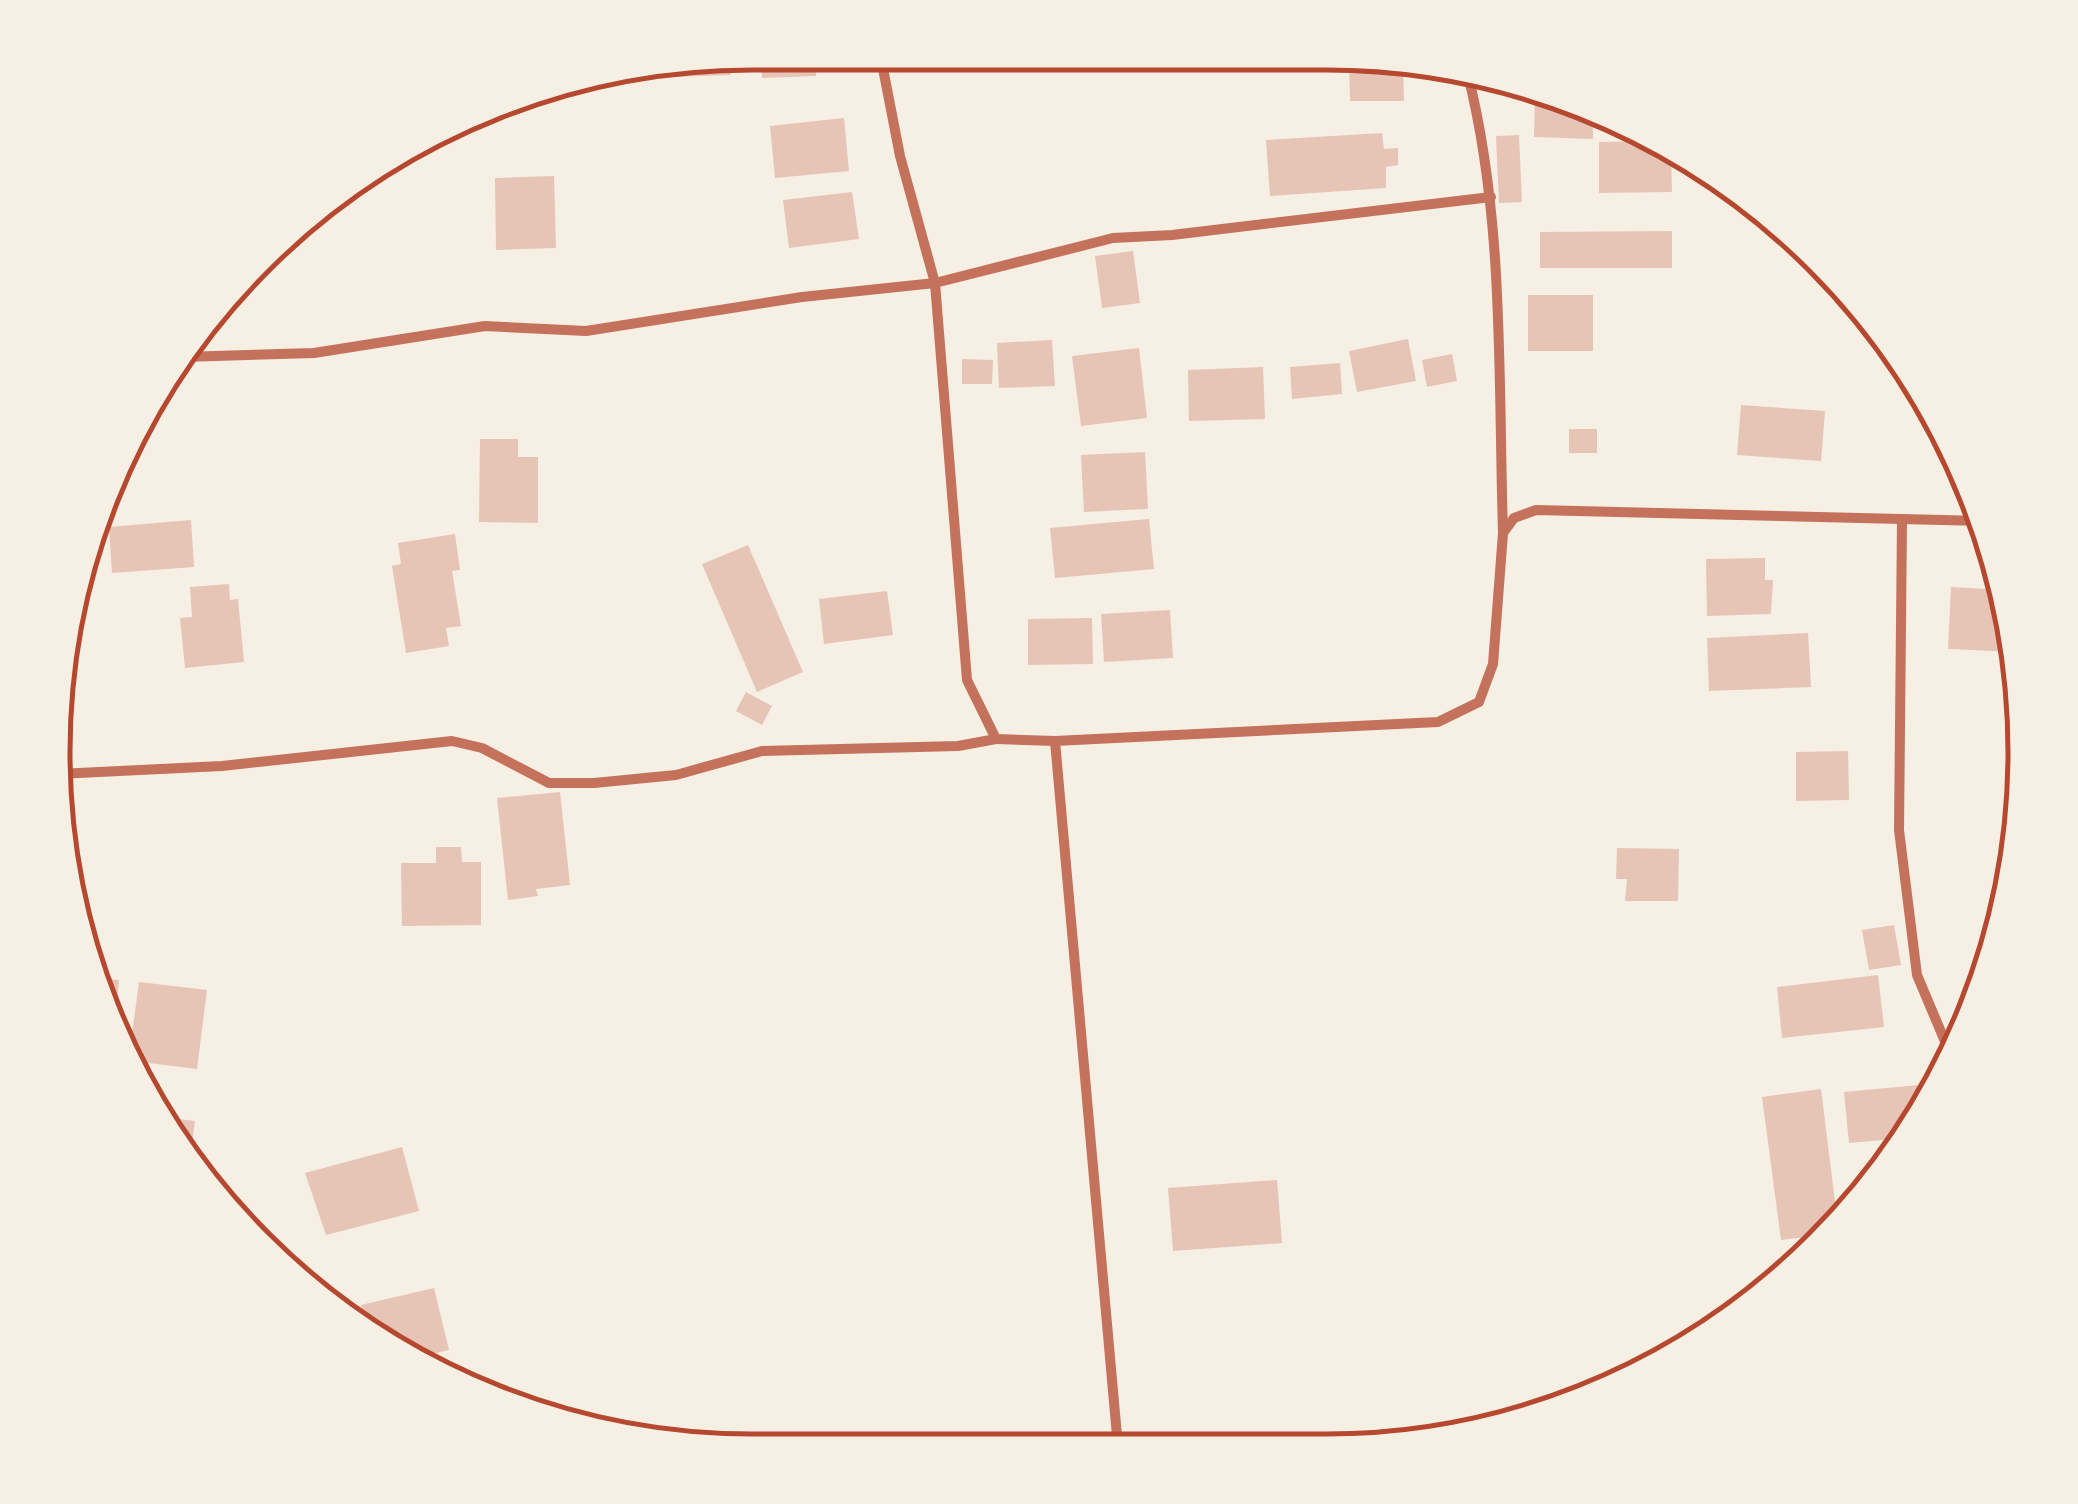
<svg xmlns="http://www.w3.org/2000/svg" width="2078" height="1504" font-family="Ubuntu,sans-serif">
  <rect width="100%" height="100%" fill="#f6efe4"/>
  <g fill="#e6c5b7">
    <path d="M 761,53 L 827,53 L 827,55 L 816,56 L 816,76 L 762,78 Z"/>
    <path d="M 730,55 L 731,75 L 676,77 L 675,63 Z"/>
    <path d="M 1349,56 L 1403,63 L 1404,101 L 1350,101 Z"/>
    <path d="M 655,65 L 655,74 L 594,77 L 594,73 Z"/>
    <path d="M 1535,95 L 1549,95 L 1593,115 L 1593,139 L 1534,137 Z"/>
    <path d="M 844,118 L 849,171 L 775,178 L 770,126 Z"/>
    <path d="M 1382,133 L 1384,149 L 1398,148 L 1398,165 L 1386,167 L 1386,188 L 1270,196 L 1266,140 Z"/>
    <path d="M 1519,135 L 1522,202 L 1499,203 L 1496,136 Z"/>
    <path d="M 1650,141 L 1671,151 L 1672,192 L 1599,193 L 1599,142 Z"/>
    <path d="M 554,176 L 556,248 L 496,250 L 495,178 Z"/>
    <path d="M 852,192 L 859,239 L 789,248 L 783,200 Z"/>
    <path d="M 1672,231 L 1672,268 L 1540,268 L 1540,232 Z"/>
    <path d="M 1133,251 L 1140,303 L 1102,308 L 1095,256 Z"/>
    <rect x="1528" y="295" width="65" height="56"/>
    <path d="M 1408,339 L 1416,381 L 1357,392 L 1349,351 Z"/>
    <path d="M 1052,340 L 1055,386 L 999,388 L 997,343 Z"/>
    <path d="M 1139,348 L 1147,418 L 1081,426 L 1072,356 Z"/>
    <path d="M 1452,354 L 1457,381 L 1427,387 L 1422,360 Z"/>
    <path d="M 962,359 L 993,360 L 992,384 L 962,384 Z"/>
    <path d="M 1340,363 L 1342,394 L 1292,399 L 1290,367 Z"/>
    <path d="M 1263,367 L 1265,419 L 1189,421 L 1188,370 Z"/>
    <path d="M 1741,405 L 1825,411 L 1821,461 L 1737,455 Z"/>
    <rect x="1569" y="429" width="28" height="24"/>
    <path d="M 480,439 L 518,439 L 518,457 L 538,457 L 538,523 L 479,522 Z"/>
    <path d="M 1145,452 L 1148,509 L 1084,512 L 1081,455 Z"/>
    <path d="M 1149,519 L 1154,569 L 1055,578 L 1050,528 Z"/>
    <path d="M 191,520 L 194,567 L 112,573 L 109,527 Z"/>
    <path d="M 455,534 L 460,570 L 452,571 L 461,626 L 446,628 L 449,646 L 406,653 L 392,566 L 401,564 L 398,543 Z"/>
    <path d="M 748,545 L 803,672 L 757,692 L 702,564 Z"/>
    <path d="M 1765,558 L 1765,580 L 1773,580 L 1771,614 L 1707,616 L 1706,559 Z"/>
    <path d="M 229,584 L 230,600 L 238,599 L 244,662 L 185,668 L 180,618 L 192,617 L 190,587 Z"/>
    <path d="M 1951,587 L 2005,590 L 2015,652 L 1948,649 Z"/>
    <path d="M 887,591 L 893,635 L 824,644 L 819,599 Z"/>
    <path d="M 1170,610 L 1173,658 L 1104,662 L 1101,614 Z"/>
    <path d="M 1092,618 L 1093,664 L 1028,665 L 1028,619 Z"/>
    <path d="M 1808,633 L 1811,687 L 1709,691 L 1707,638 Z"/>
    <path d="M 746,692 L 772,706 L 762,725 L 736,711 Z"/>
    <path d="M 1848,751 L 1849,800 L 1796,801 L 1796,752 Z"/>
    <path d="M 560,792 L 570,885 L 536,889 L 538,896 L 508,900 L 497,798 Z"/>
    <path d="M 436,847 L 461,847 L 462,862 L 481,862 L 481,925 L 402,926 L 401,863 L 436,863 Z"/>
    <path d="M 1617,848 L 1679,849 L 1678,901 L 1625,901 L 1627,879 L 1616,879 Z"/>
    <path d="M 1894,925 L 1901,965 L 1869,970 L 1862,930 Z"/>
    <path d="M 1878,975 L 1884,1027 L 1782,1038 L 1777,987 Z"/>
    <path d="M 95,978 L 119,980 L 114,1034 L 106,1020 Z"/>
    <path d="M 139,982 L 207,990 L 197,1069 L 141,1062 L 143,1051 L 130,1049 Z"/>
    <path d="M 1919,1085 L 1922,1115 L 1906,1138 L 1849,1143 L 1844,1092 Z"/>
    <path d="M 1821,1089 L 1838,1226 L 1830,1234 L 1781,1240 L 1762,1097 Z"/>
    <path d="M 162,1117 L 195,1121 L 189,1164 L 179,1146 Z"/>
    <path d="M 402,1147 L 419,1211 L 326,1235 L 305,1173 Z"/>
    <path d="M 1277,1180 L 1282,1243 L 1173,1251 L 1168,1188 Z"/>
    <path d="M 434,1288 L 449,1350 L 407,1360 L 368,1333 L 361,1305 Z"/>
  </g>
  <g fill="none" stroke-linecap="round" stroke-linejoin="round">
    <g stroke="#c5725c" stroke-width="10">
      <path d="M 880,53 L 900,156 L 935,283 L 967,680 L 996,739 L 1055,741 L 1438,722 L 1479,702 L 1493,664 L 1503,533 L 1514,518 L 1536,510 L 1983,521"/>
      <path d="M 1467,71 C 1505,220 1498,378 1503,532"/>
      <path d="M 182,357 L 314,353 L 485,326 L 586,331 L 802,297 L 935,283 L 1113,238 L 1172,235 L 1491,197"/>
      <path d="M 1902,521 L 1899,830 L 1917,975 L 1952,1058"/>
      <path d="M 1055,741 L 1118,1447"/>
      <path d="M 58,774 L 222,766 L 452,741 L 482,748 L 549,783 L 594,783 L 676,775 L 762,751 L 958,746 L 996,739"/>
    </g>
  </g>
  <path d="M0 0H2078V1504H0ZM752 70H1326A682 682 0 0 1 2008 752V752A682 682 0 0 1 1326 1434H752A682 682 0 0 1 70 752V752A682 682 0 0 1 752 70Z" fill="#f6efe4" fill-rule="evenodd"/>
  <path fill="none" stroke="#b5482f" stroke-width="5" d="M752 70H1326A682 682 0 0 1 2008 752V752A682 682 0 0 1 1326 1434H752A682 682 0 0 1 70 752V752A682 682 0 0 1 752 70Z"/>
</svg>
